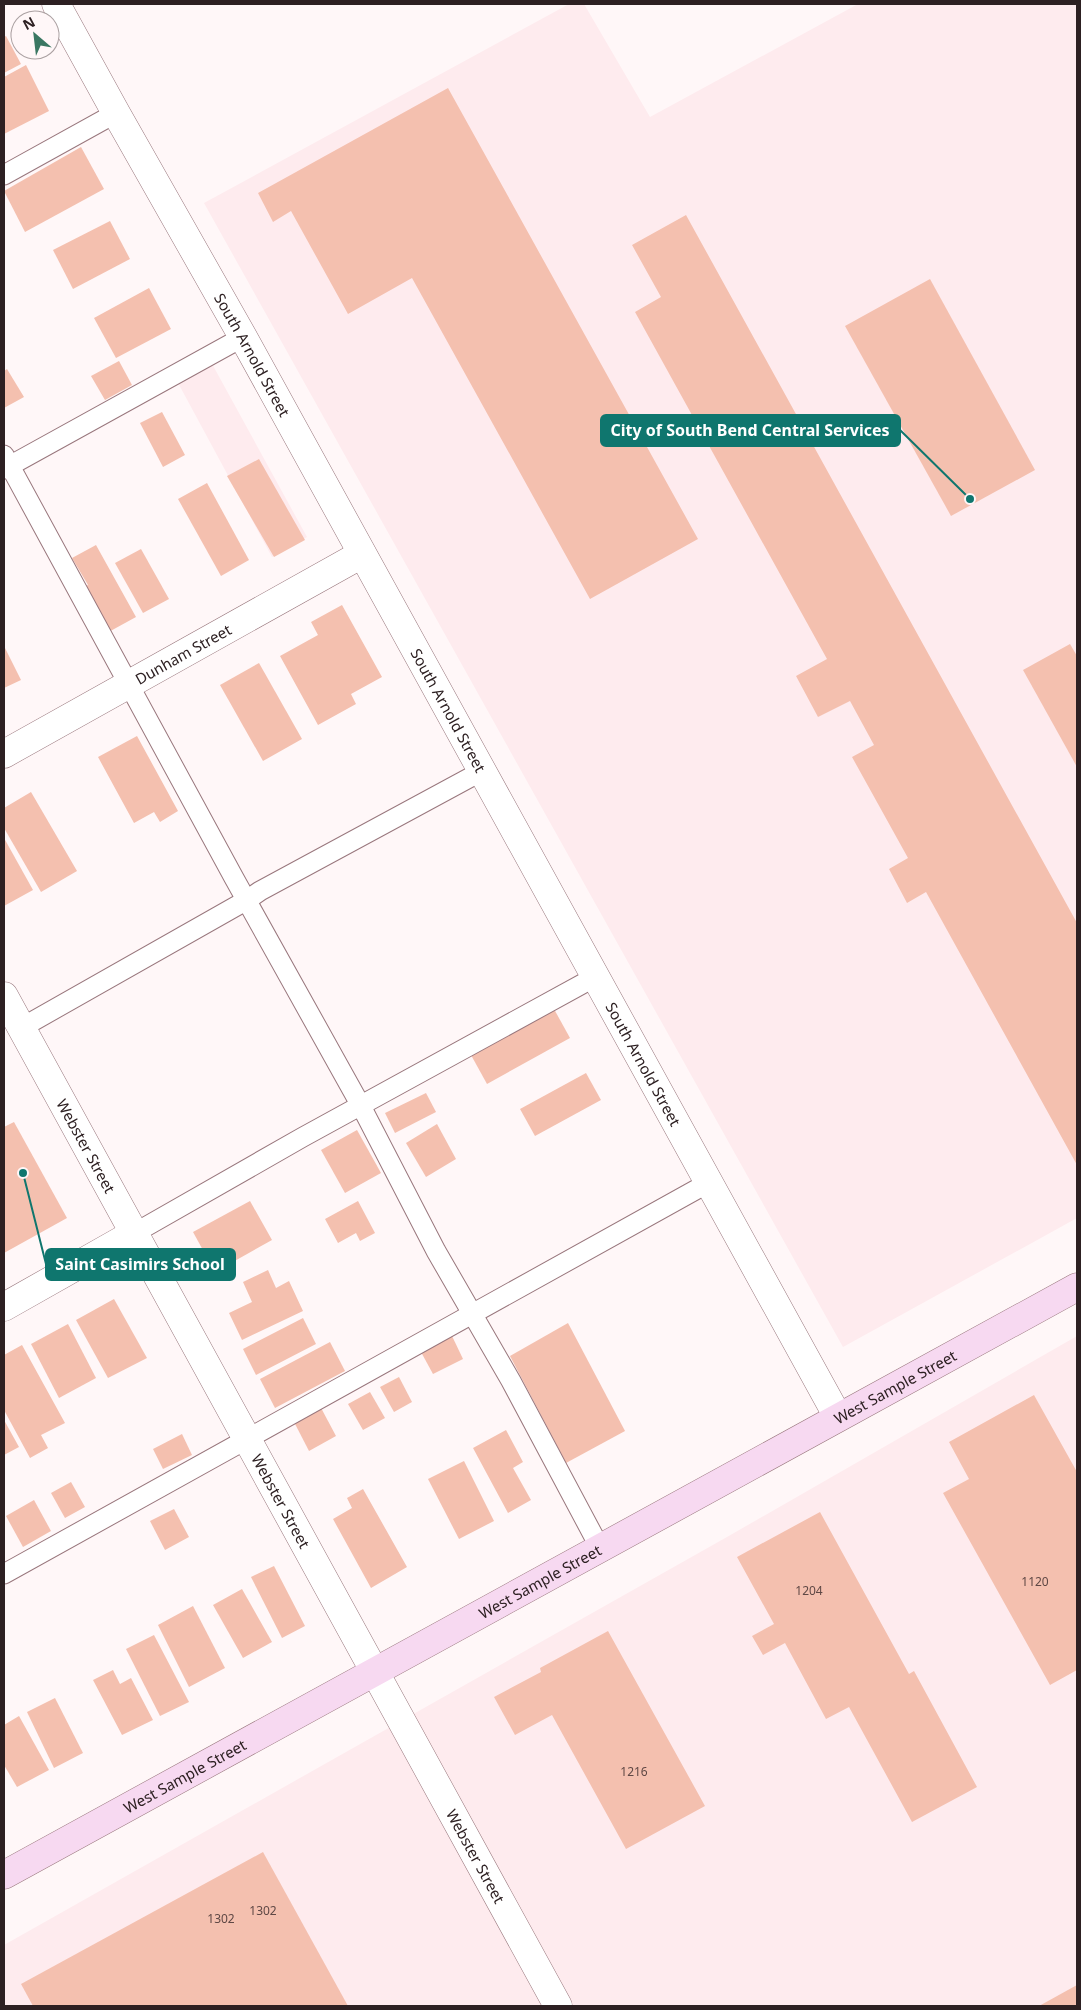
<svg xmlns="http://www.w3.org/2000/svg" width="1081" height="2010" font-family="'Noto Sans',sans-serif">
  <rect width="100%" height="100%" fill="#fff7f8"/>
  <g fill="#feebee">
    <path d="M 569,4 L 584,4 L 650,117 L 858,4 L 1077,4 L 1077,1218 L 843,1347 L 204,203 Z"/>
    <path d="M 211,362 L 307,537 L 272,557 L 177,381 Z"/>
    <path d="M 1077,1336 L 1077,2006 L 4,2006 L 4,1945 L 727,1537 Z"/>
  </g>
  <g fill="#f4c0af">
    <path d="M 6,36 L 21,64 L 4,73 L 4,37 Z"/>
    <path d="M 26,65 L 49,111 L 4,134 L 4,77 Z"/>
    <path d="M 448,88 L 698,539 L 590,599 L 412,278 L 348,314 L 291,211 L 273,222 L 258,193 Z"/>
    <path d="M 81,147 L 104,189 L 25,232 L 4,191 Z"/>
    <path d="M 686,215 L 1077,923 L 1077,1165 L 926,892 L 907,903 L 889,869 L 908,858 L 852,757 L 874,745 L 850,701 L 818,717 L 796,676 L 827,659 L 635,312 L 661,297 L 632,245 Z"/>
    <path d="M 110,221 L 130,259 L 73,289 L 53,250 Z"/>
    <path d="M 930,279 L 1035,470 L 951,516 L 845,326 Z"/>
    <path d="M 149,288 L 171,329 L 116,358 L 94,318 Z"/>
    <path d="M 119,361 L 132,385 L 105,400 L 91,376 Z"/>
    <path d="M 7,369 L 24,397 L 4,408 L 4,371 Z"/>
    <path d="M 162,412 L 185,455 L 163,467 L 140,423 Z"/>
    <path d="M 259,459 L 305,540 L 274,557 L 227,476 Z"/>
    <path d="M 207,483 L 249,560 L 221,576 L 178,499 Z"/>
    <path d="M 96,545 L 136,617 L 105,634 L 80,589 L 88,585 L 72,558 Z"/>
    <path d="M 141,549 L 169,599 L 143,613 L 115,563 Z"/>
    <path d="M 342,605 L 382,677 L 351,694 L 356,704 L 318,725 L 280,656 L 318,635 L 311,622 Z"/>
    <path d="M 1070,644 L 1077,656 L 1077,767 L 1023,670 Z"/>
    <path d="M 4,646 L 21,680 L 4,688 Z"/>
    <path d="M 259,663 L 302,739 L 263,761 L 220,685 Z"/>
    <path d="M 137,736 L 178,811 L 160,822 L 154,812 L 134,823 L 98,757 Z"/>
    <path d="M 31,792 L 77,871 L 41,892 L 4,828 L 4,808 Z"/>
    <path d="M 4,838 L 33,890 L 4,906 Z"/>
    <path d="M 554,1009 L 570,1038 L 487,1084 L 471,1055 Z"/>
    <path d="M 586,1073 L 601,1100 L 535,1136 L 520,1109 Z"/>
    <path d="M 426,1093 L 436,1112 L 395,1133 L 385,1113 Z"/>
    <path d="M 14,1122 L 67,1218 L 4,1253 L 4,1127 Z"/>
    <path d="M 437,1124 L 456,1159 L 426,1177 L 406,1143 Z"/>
    <path d="M 357,1130 L 381,1173 L 345,1193 L 321,1150 Z"/>
    <path d="M 250,1201 L 272,1240 L 215,1272 L 193,1232 Z"/>
    <path d="M 358,1201 L 375,1233 L 360,1241 L 356,1233 L 338,1243 L 325,1219 Z"/>
    <path d="M 268,1270 L 276,1288 L 289,1281 L 303,1311 L 242,1340 L 229,1313 L 252,1302 L 243,1282 Z"/>
    <path d="M 114,1299 L 147,1358 L 108,1378 L 76,1320 Z"/>
    <path d="M 303,1318 L 316,1344 L 256,1375 L 243,1349 Z"/>
    <path d="M 568,1323 L 625,1431 L 566,1463 L 510,1356 Z"/>
    <path d="M 68,1324 L 96,1378 L 59,1398 L 31,1344 Z"/>
    <path d="M 452,1336 L 463,1359 L 433,1374 L 421,1352 Z"/>
    <path d="M 330,1342 L 345,1371 L 275,1408 L 260,1379 Z"/>
    <path d="M 22,1345 L 65,1423 L 41,1435 L 48,1448 L 30,1458 L 4,1410 L 4,1355 Z"/>
    <path d="M 399,1377 L 412,1402 L 394,1412 L 380,1387 Z"/>
    <path d="M 370,1392 L 385,1418 L 363,1430 L 348,1404 Z"/>
    <path d="M 1034,1395 L 1077,1472 L 1077,1670 L 1050,1685 L 943,1493 L 969,1479 L 949,1442 Z"/>
    <path d="M 320,1406 L 336,1436 L 309,1451 L 293,1420 Z"/>
    <path d="M 4,1420 L 19,1447 L 4,1455 Z"/>
    <path d="M 506,1430 L 523,1462 L 513,1468 L 531,1500 L 508,1513 L 473,1448 Z"/>
    <path d="M 182,1434 L 192,1455 L 163,1469 L 153,1449 Z"/>
    <path d="M 464,1461 L 494,1521 L 459,1539 L 428,1479 Z"/>
    <path d="M 71,1482 L 85,1507 L 65,1518 L 51,1493 Z"/>
    <path d="M 363,1489 L 407,1567 L 371,1588 L 333,1519 L 352,1508 L 347,1498 Z"/>
    <path d="M 34,1500 L 51,1531 L 23,1547 L 6,1516 Z"/>
    <path d="M 174,1509 L 189,1537 L 165,1550 L 150,1521 Z"/>
    <path d="M 820,1512 L 909,1674 L 914,1671 L 977,1787 L 912,1822 L 849,1707 L 826,1719 L 785,1643 L 763,1655 L 752,1636 L 774,1624 L 737,1557 Z"/>
    <path d="M 274,1566 L 305,1626 L 282,1638 L 251,1577 Z"/>
    <path d="M 242,1589 L 272,1642 L 243,1658 L 213,1605 Z"/>
    <path d="M 193,1606 L 225,1668 L 189,1687 L 158,1625 Z"/>
    <path d="M 608,1631 L 705,1806 L 626,1849 L 552,1715 L 515,1735 L 494,1697 L 541,1672 L 540,1668 Z"/>
    <path d="M 154,1635 L 189,1702 L 160,1716 L 126,1649 Z"/>
    <path d="M 113,1670 L 120,1684 L 131,1678 L 153,1720 L 122,1735 L 93,1680 Z"/>
    <path d="M 55,1698 L 83,1753 L 54,1768 L 27,1712 Z"/>
    <path d="M 19,1716 L 49,1770 L 17,1787 L 4,1765 L 4,1725 Z"/>
    <path d="M 263,1852 L 348,2006 L 33,2006 L 21,1984 Z"/>
    <path d="M 1077,1985 L 1077,2006 L 1039,2006 Z"/>
  </g>
  <g fill="none" stroke-linecap="round" stroke-linejoin="round">
    <defs>
      <g id="service">
        <path d="M 4,175 L 116,113"/>
        <path d="M 4,455 L 234,878 L 361,1106 L 436,1251 L 511,1381 L 600,1548"/>
        <path d="M 4,469 L 243,337"/>
        <path d="M 21,1028 L 247,900 L 260,891 L 482,771"/>
        <path d="M 133,1234 L 303,1137 L 595,977"/>
        <path d="M 4,1574 L 708,1183"/>
      </g>
      <g id="minor">
        <path id="s1" d="M 56,4 L 116,113 L 243,337 L 838,1417"/>
        <path id="s2" d="M 4,754 L 362,554"/>
        <path id="s3" d="M 4,996 L 558,2006"/>
        <path d="M 4,1307 L 133,1234"/>
      </g>
      <g id="secondary">
        <path id="s4" d="M 4,1875 L 1077,1287"/>
      </g>
    </defs>
    <use href="#service" stroke="#99777d" stroke-width="21"/>
    <use href="#minor" stroke="#99777d" stroke-width="29"/>
    <use href="#secondary" stroke="#99777d" stroke-width="29"/>
    <use href="#service" stroke="#fff" stroke-width="19"/>
    <use href="#minor" stroke="#fff" stroke-width="28"/>
    <use href="#secondary" stroke="#f7d9f1" stroke-width="28"/>
  </g>
  <g text-anchor="middle" dominant-baseline="central" stroke-width="5" stroke-linejoin="round" paint-order="stroke">
    <g font-size="12" fill="#5f4845">
      <text x="1035" y="1581">1120</text>
      <text x="809" y="1590">1204</text>
      <text x="634" y="1771">1216</text>
      <text x="263" y="1910">1302</text>
      <text x="221" y="1918">1302</text>
    </g>
    <g font-size="15" fill="#2d2022" stroke="#fff7f8">
      <text stroke="none"><textPath href="#s1" startOffset="402">South Arnold Street</textPath></text>
      <text stroke="none"><textPath href="#s2" startOffset="205">Dunham Street</textPath></text>
      <text stroke="none"><textPath href="#s1" startOffset="808">South Arnold Street</textPath></text>
      <text stroke="none"><textPath href="#s1" startOffset="1212">South Arnold Street</textPath></text>
      <text stroke="none"><textPath href="#s3" startOffset="171">Webster Street</textPath></text>
      <text stroke="none"><textPath href="#s4" startOffset="1016">West Sample Street</textPath></text>
      <text stroke="none"><textPath href="#s3" startOffset="576">Webster Street</textPath></text>
      <text stroke="none"><textPath href="#s4" startOffset="611">West Sample Street</textPath></text>
      <text stroke="none"><textPath href="#s4" startOffset="206">West Sample Street</textPath></text>
      <text stroke="none"><textPath href="#s3" startOffset="981">Webster Street</textPath></text>
    </g>
  </g>
  <path fill="none" stroke="#0f766e" stroke-width="2" d="M970 499L900 430M23 1173L46 1264"/>
  <g fill="#0f766e" stroke="#fff7f8" stroke-width="2">
    <circle cx="970" cy="499" r="5"/>
    <circle cx="23" cy="1173" r="5"/>
  </g>
  <g fill="#0f766e" stroke="#0f766e" stroke-width="2">
    <rect x="601" y="415" width="299" height="31" rx="5"/>
    <rect x="46" y="1249" width="189" height="31" rx="5"/>
  </g>
  <g font-size="16" text-anchor="middle" font-weight="bold" fill="#fff">
    <text x="750" y="436">City of South Bend Central Services</text>
    <text x="140" y="1270">Saint Casimirs School</text>
  </g>
  <rect width="1081" height="2010" fill="none" stroke="#2d2022" stroke-width="10"/>
  <g transform="translate(35 35) rotate(332)"><circle r="24" fill="#fff7f8" stroke="#aba1a2"/>
  <path d="M0-4L9 19L0 12L-9 19Z" fill="#3a7762"/>
  <text y="-8" font-size="14" font-weight="bold" text-anchor="middle" fill="#2d2022">N</text>
  </g>
</svg>
